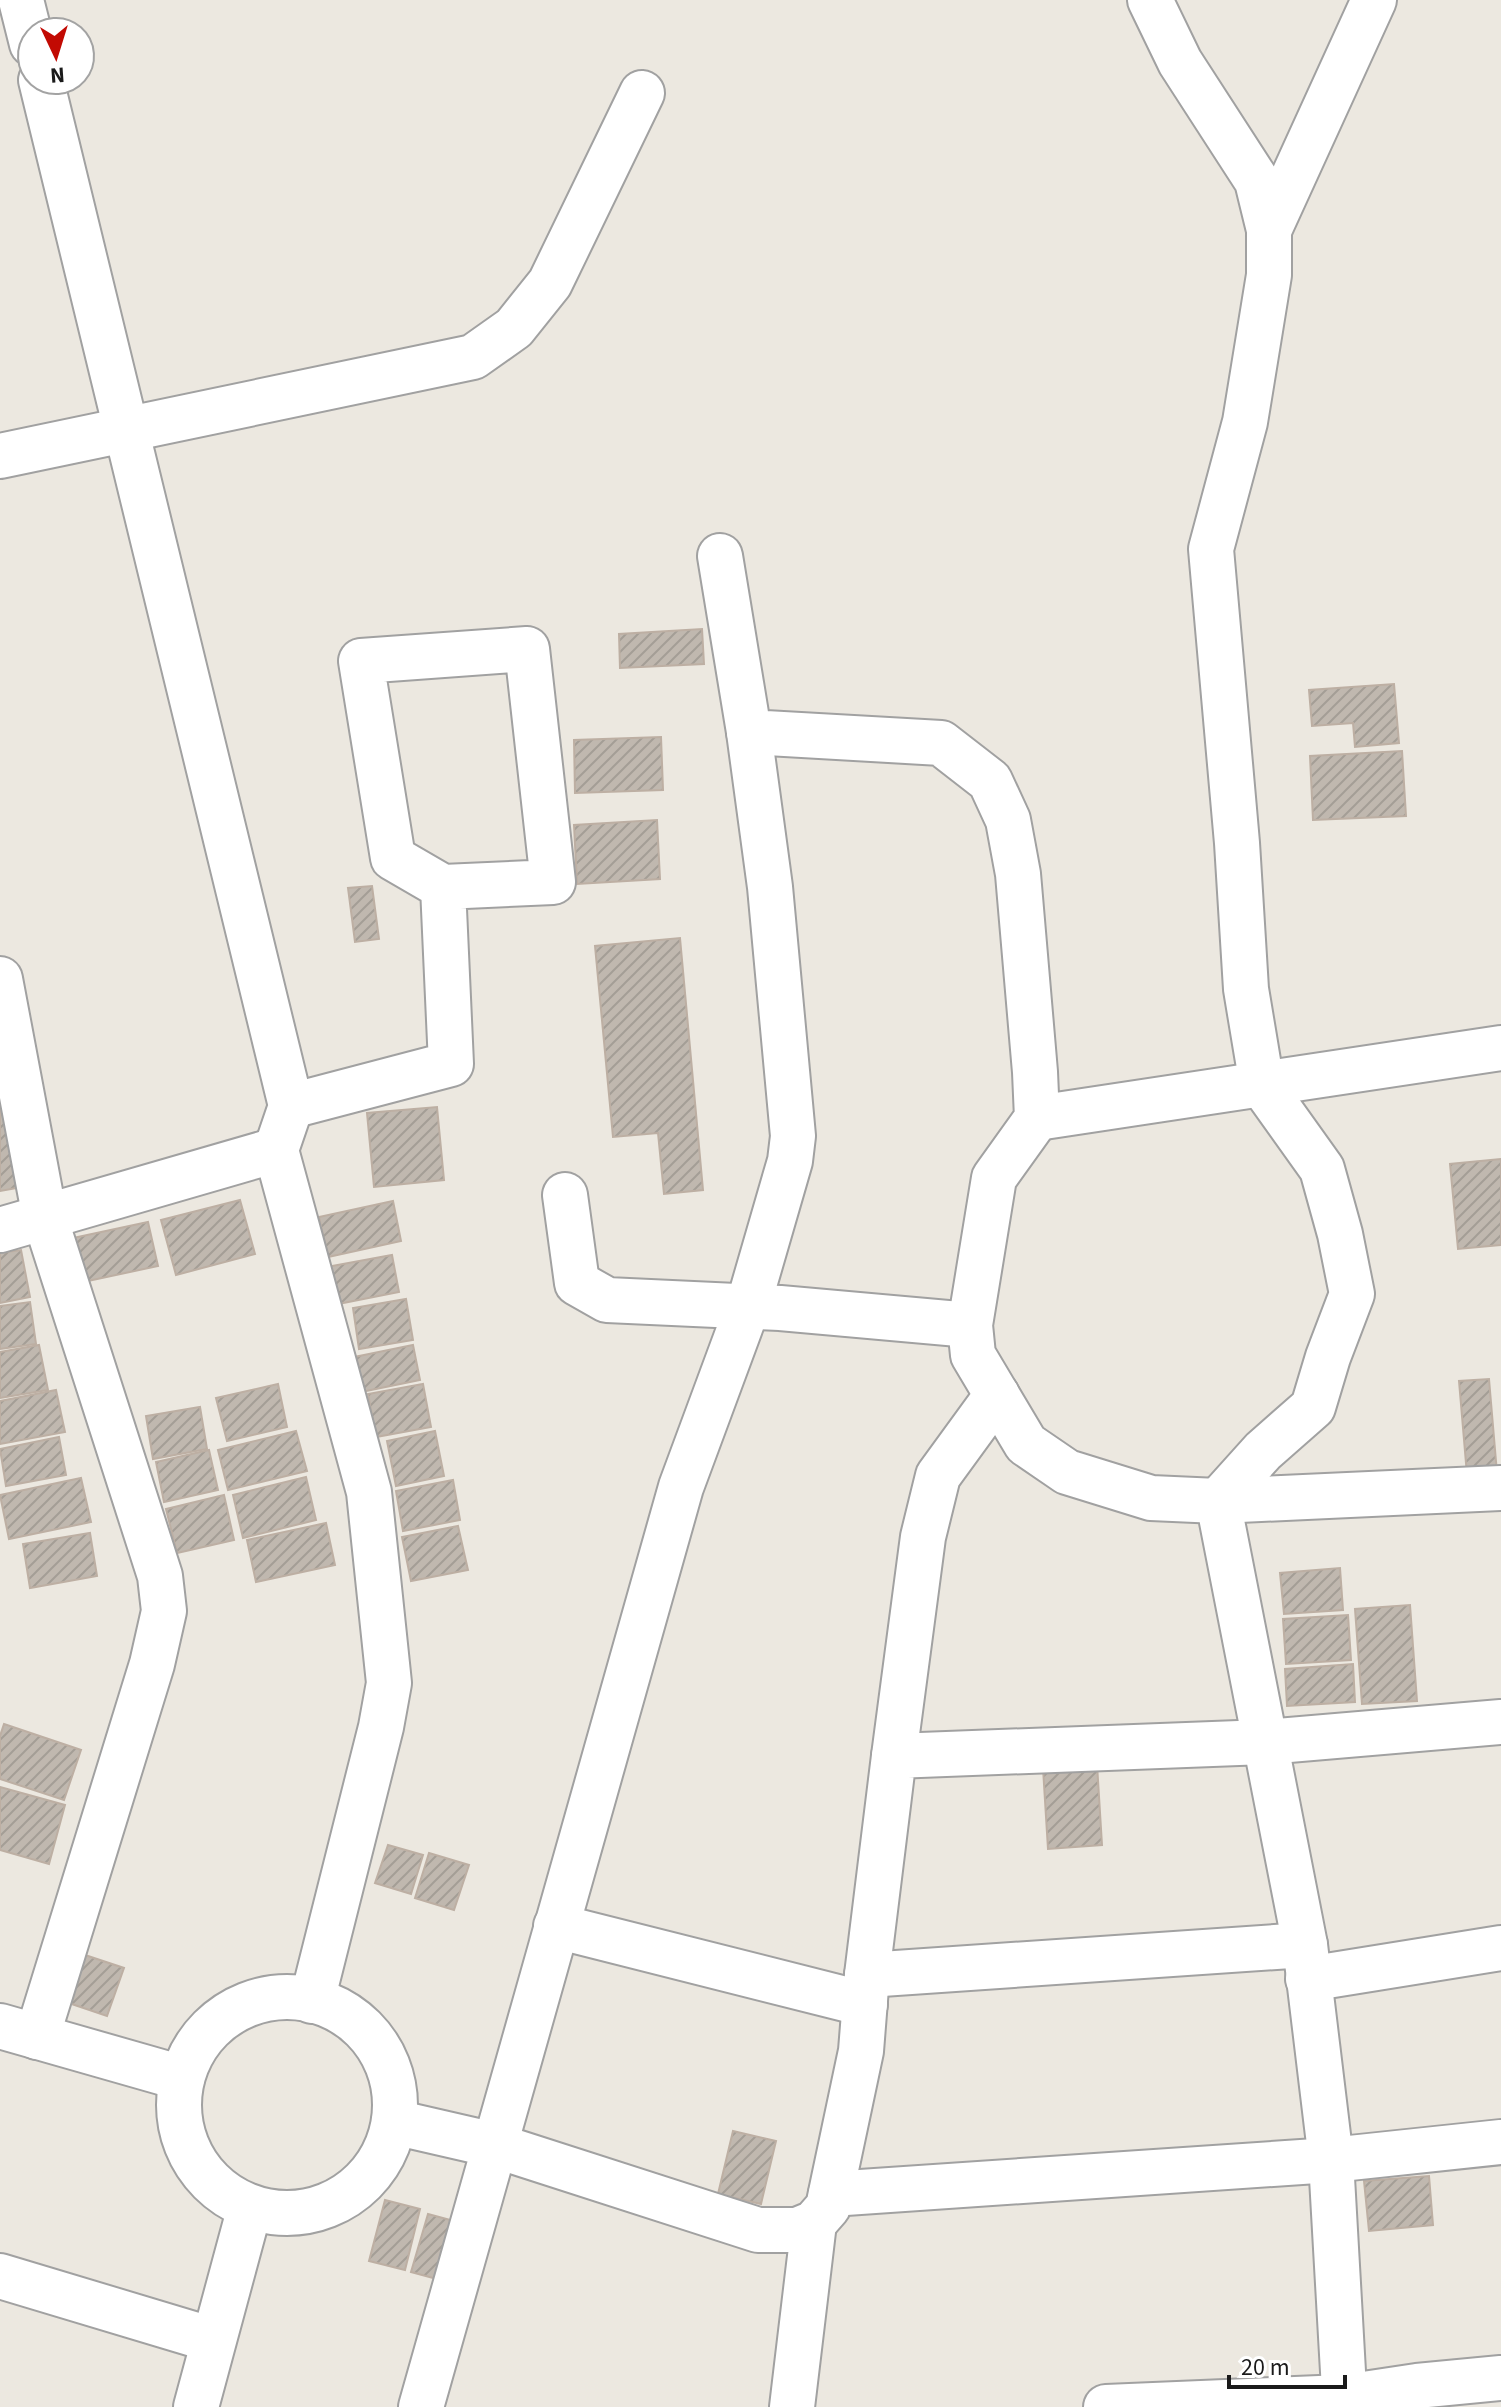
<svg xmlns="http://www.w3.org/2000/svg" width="1501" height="2407" font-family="'Source Sans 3',sans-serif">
  <defs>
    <pattern id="building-hatch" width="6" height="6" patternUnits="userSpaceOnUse" patternTransform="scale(2)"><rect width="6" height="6" fill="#c0b8af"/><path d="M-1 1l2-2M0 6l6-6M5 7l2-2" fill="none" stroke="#a49e96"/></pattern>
  </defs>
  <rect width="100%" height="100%" fill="#ece8e0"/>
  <g fill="url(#building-hatch)" stroke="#bdafa3" stroke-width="2">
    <path d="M 702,629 L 704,664 L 620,668 L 619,634 Z"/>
    <path d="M 1394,684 L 1399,743 L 1355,747 L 1353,723 L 1312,726 L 1309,690 Z"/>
    <path d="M 661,737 L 663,790 L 575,793 L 574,740 Z"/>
    <path d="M 1402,751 L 1406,816 L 1313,820 L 1310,756 Z"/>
    <path d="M 657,820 L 660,879 L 577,884 L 574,825 Z"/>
    <path d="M 372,886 L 379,939 L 355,942 L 348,888 Z"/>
    <path d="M 680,938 L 703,1190 L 664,1194 L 658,1133 L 613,1137 L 595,946 Z"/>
    <path d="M 0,1104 L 17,1188 L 0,1191 Z"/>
    <path d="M 437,1107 L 444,1180 L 374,1187 L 367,1113 Z"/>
    <path d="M 1501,1159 L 1501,1245 L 1458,1249 L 1450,1164 Z"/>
    <path d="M 240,1200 L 255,1254 L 176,1275 L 161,1220 Z"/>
    <path d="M 393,1201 L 401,1241 L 328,1257 L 319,1217 Z"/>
    <path d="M 148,1222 L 158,1266 L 83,1282 L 73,1238 Z"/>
    <path d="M 21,1250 L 30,1297 L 0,1303 L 0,1253 Z"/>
    <path d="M 392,1255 L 399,1292 L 328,1306 L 321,1268 Z"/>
    <path d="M 406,1299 L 413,1340 L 359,1349 L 353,1308 Z"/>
    <path d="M 30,1302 L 36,1344 L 0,1349 L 0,1306 Z"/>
    <path d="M 39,1345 L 48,1390 L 0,1398 L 0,1352 Z"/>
    <path d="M 413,1345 L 420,1380 L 361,1392 L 354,1357 Z"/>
    <path d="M 1489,1379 L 1497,1473 L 1467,1475 L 1459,1381 Z"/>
    <path d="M 278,1384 L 287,1427 L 227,1441 L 216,1398 Z"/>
    <path d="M 423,1384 L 431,1427 L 376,1437 L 368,1394 Z"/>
    <path d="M 56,1390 L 65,1432 L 0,1444 L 0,1401 Z"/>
    <path d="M 200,1407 L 207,1449 L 153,1459 L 146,1416 Z"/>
    <path d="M 296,1431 L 307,1471 L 228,1490 L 218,1450 Z"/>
    <path d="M 435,1431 L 444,1476 L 396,1486 L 387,1441 Z"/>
    <path d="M 59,1437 L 66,1475 L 6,1486 L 0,1449 Z"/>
    <path d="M 209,1450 L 218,1490 L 164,1502 L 156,1462 Z"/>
    <path d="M 306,1477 L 316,1520 L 243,1538 L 233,1495 Z"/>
    <path d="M 81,1478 L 91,1522 L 9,1539 L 0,1495 Z"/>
    <path d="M 453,1480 L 460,1520 L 403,1531 L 396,1491 Z"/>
    <path d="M 224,1495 L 234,1540 L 177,1553 L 166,1509 Z"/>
    <path d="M 326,1523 L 335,1565 L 256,1582 L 247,1540 Z"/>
    <path d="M 458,1526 L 468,1570 L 411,1581 L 402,1537 Z"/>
    <path d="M 90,1533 L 97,1576 L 30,1588 L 23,1544 Z"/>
    <path d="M 1340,1568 L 1343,1610 L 1284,1614 L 1280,1573 Z"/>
    <path d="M 1410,1605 L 1417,1701 L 1362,1704 L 1355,1609 Z"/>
    <path d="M 1348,1615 L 1351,1660 L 1286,1664 L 1283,1619 Z"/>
    <path d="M 1353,1664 L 1355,1702 L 1287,1706 L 1285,1669 Z"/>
    <path d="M 4,1724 L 81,1750 L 64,1800 L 0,1779 L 0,1736 Z"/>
    <path d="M 1097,1764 L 1102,1845 L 1048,1849 L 1043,1768 Z"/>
    <path d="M 0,1787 L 65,1805 L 49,1864 L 0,1850 Z"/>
    <path d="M 388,1845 L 423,1855 L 411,1894 L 375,1883 Z"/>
    <path d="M 429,1853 L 469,1865 L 454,1910 L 415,1898 Z"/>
    <path d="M 76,1952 L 124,1968 L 107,2016 L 60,2000 Z"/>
    <path d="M 733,2131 L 776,2141 L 761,2204 L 718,2194 Z"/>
    <path d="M 1429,2176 L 1433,2225 L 1369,2231 L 1364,2181 Z"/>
    <path d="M 385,2200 L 420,2209 L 405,2270 L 369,2261 Z"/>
    <path d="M 428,2214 L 465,2224 L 448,2282 L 411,2272 Z"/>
  </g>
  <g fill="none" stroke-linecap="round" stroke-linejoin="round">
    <defs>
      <g id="minor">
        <path d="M 21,0 L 32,44"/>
        <path d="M 1150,0 L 1180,62 L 1257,181 L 1269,230 L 1269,275 L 1245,422 L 1211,549 L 1237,843 L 1246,989 L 1262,1085 L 1322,1169 L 1340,1234 L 1352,1294 L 1328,1357 L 1313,1407 L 1263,1451 L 1218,1501"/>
        <path d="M 41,80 L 291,1106 L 276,1150 L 369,1492 L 389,1683 L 381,1727 L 312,2001"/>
        <path d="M 1269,230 L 1374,0"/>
        <path d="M 0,456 L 473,357 L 514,328 L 550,283 L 642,93"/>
        <path d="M 720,556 L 749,732 L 941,743 L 990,781 L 1008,820 L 1018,874 L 1035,1072 L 1037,1118 L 994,1178 L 970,1325 L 973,1355 L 1026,1444 L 1067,1472 L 1151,1498 L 1218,1501 L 1305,1945 L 1331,2160 L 1345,2407"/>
        <path d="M 0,979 L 45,1218 L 160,1576 L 164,1611 L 152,1664 L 37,2037"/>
        <path d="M 291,1106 L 451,1064 L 443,887 L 393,858 L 361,661 L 527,649 L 553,882 L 443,887"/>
        <path d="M 1037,1118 L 1501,1048"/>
        <path d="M 565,1195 L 577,1283 L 607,1300 L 780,1308 L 970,1325"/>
        <path d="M 0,1230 L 276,1150"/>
        <path d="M 1218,1501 L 1501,1488"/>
        <path d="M 894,1756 L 923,1537 L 938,1476 L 997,1395"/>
        <path d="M 556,1926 L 865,2004"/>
        <path d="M 867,1975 L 1305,1945"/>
        <path d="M 1308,1979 L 1501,1948"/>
        <circle cx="287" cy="2105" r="108"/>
        <path d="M 0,2026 L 182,2078"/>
        <path d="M 394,2122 L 494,2145 L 758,2230 L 797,2230 L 814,2223 L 828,2207 L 861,2051 L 867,1975 L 894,1756 L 1265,1742 L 1501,1722"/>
        <path d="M 831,2194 L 1331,2160 L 1501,2142"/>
        <path d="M 0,2276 L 213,2340"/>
        <path d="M 196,2407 L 250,2207"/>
        <path d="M 421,2407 L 681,1487 L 748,1306 L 790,1161 L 793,1136 L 770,887 L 749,732"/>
        <path d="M 792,2407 L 814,2223"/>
        <path d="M 1106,2407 L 1344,2397 L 1417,2386 L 1501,2378"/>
      </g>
    </defs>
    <use href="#minor" stroke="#a1a1a1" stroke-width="48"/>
    <use href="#minor" stroke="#fff" stroke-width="44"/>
  </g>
  <g transform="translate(56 56) rotate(176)"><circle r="38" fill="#ffffff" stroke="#a3a3a3" stroke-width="2"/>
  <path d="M0-6L14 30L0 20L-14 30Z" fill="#c20a03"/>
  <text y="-12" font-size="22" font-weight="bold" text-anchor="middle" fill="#1a1a1a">N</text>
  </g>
  <path d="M1229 2375v12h116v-12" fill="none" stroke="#1a1a1a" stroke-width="4"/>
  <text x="1241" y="2375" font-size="24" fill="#1a1a1a" stroke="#ffffff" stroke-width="6" paint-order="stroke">20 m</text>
</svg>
